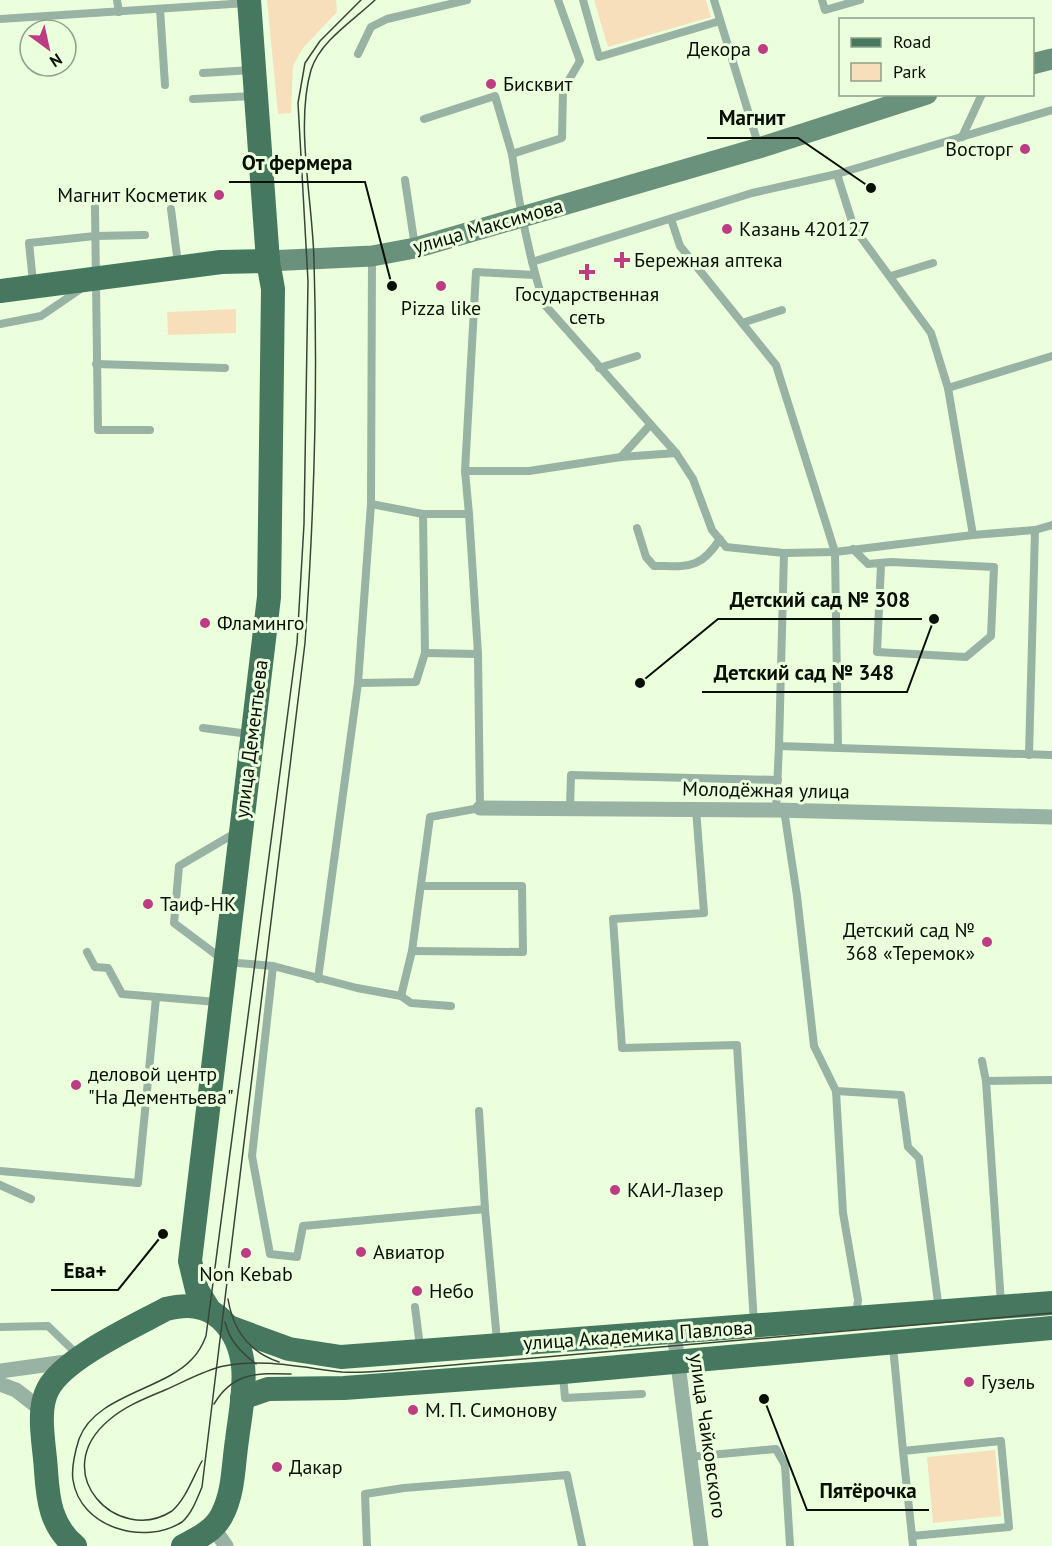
<svg xmlns="http://www.w3.org/2000/svg" width="1052" height="1546" font-family="'PT Sans',sans-serif">
  <rect width="100%" height="100%" fill="#ebffdd"/>
  <g fill="#f8dfbb">
    <path d="M 267,0 L 336,0 L 337,12 L 303,48 L 293,66 L 291,113 L 278,114 Z"/>
    <path d="M 594,0 L 706,0 L 711,17 L 608,47 Z"/>
    <path d="M 236,309 L 236,333 L 168,335 L 167,312 Z"/>
    <path d="M 995,1450 L 1001,1516 L 933,1523 L 927,1457 Z"/>
  </g>
  <g fill="none" stroke-linecap="round" stroke-linejoin="round">
    <g stroke="#98b2a4" stroke-width="8">
      <path d="M 117,0 L 119,12"/>
      <path d="M 558,0 L 580,61 L 563,90 L 562,138 L 512,154 C 519,205 528,254 544,304 L 676,453 L 693,479 L 712,530 L 726,547 L 784,553 L 835,552 L 973,535 L 1035,530 L 1052,525"/>
      <path d="M 583,0 L 599,57 L 720,21"/>
      <path d="M 714,0 L 759,147"/>
      <path d="M 822,0 L 825,10 L 860,0"/>
      <path d="M 160,9 L 165,85"/>
      <path d="M 0,19 L 247,3"/>
      <path d="M 358,54 L 371,27 L 387,19 L 467,0"/>
      <path d="M 203,73 L 252,70"/>
      <path d="M 193,99 L 254,96"/>
      <path d="M 424,119 L 495,96 L 512,154"/>
      <path d="M 962,137 L 982,94"/>
      <path d="M 837,174 L 854,228 L 931,333 L 948,388 L 973,535"/>
      <path d="M 405,180 L 415,247"/>
      <path d="M 95,207 L 98,430 L 150,430"/>
      <path d="M 171,209 L 178,264"/>
      <path d="M 671,219 L 680,246 L 776,365 L 835,552 L 838,747"/>
      <path d="M 532,262 L 752,193 L 837,174 L 1052,110"/>
      <path d="M 891,276 L 933,263"/>
      <path d="M 33,282 L 29,243 L 95,236 L 145,235"/>
      <path d="M 742,323 L 782,310"/>
      <path d="M 0,324 L 41,316 L 82,288"/>
      <path d="M 96,364 L 225,368"/>
      <path d="M 599,368 L 637,356"/>
      <path d="M 948,388 L 1052,356"/>
      <path d="M 621,457 L 650,425"/>
      <path d="M 465,471 L 529,471 L 621,457 L 676,453"/>
      <path d="M 371,504 L 423,514 L 469,514 L 465,471 L 476,272 L 535,275"/>
      <path d="M 637,528 L 646,557 L 654,566 C 688,566 700,570 720,539"/>
      <path d="M 853,549 L 868,564 L 891,562 L 994,567 L 991,636 L 966,657 L 877,652 L 881,565"/>
      <path d="M 784,553 L 779,746 L 1052,755"/>
      <path d="M 425,653 L 478,654"/>
      <path d="M 358,683 L 416,682 L 425,653 L 423,514"/>
      <path d="M 203,728 L 249,734"/>
      <path d="M 1029,755 L 1035,530"/>
      <path d="M 570,808 L 571,775 L 778,780"/>
      <path d="M 696,809 L 704,913 L 613,919 L 622,1048 L 737,1045 L 754,1324"/>
      <path d="M 776,810 L 779,746"/>
      <path d="M 784,810 L 797,896 L 814,1046 L 836,1091 L 843,1213 L 858,1300 L 856,1316"/>
      <path d="M 237,832 L 179,866 L 174,923 L 226,962 L 273,966 L 357,988 L 401,996 L 412,951 L 430,817 L 480,808 L 478,654 L 469,514"/>
      <path d="M 412,951 L 523,952 L 522,886 L 421,886"/>
      <path d="M 87,952 L 95,967 L 108,968 L 122,994 L 217,1002"/>
      <path d="M 273,966 L 252,1156 L 270,1254 L 297,1257 L 303,1226 L 485,1209 L 497,1341"/>
      <path d="M 318,979 L 358,683 L 371,504 L 372,257"/>
      <path d="M 401,996 L 411,1003 L 451,1006"/>
      <path d="M 982,1061 L 986,1081"/>
      <path d="M 836,1091 L 901,1095 L 908,1147 L 919,1158 L 939,1310"/>
      <path d="M 479,1111 L 485,1209"/>
      <path d="M 0,1171 L 138,1183 L 156,998"/>
      <path d="M 0,1185 L 31,1199"/>
      <path d="M 1001,1304 L 986,1081 L 1052,1080"/>
      <path d="M 415,1307 L 420,1347"/>
      <path d="M 0,1327 L 48,1326 L 79,1356"/>
      <path d="M 893,1346 L 903,1451 L 1001,1441 L 1009,1527 L 912,1536 L 903,1451"/>
      <path d="M 563,1375 L 565,1398 L 642,1394"/>
      <path d="M 689,1457 L 776,1449 L 785,1465 L 790,1546"/>
      <path d="M 912,1536 L 913,1546"/>
      <path d="M 367,1546 L 365,1494 L 404,1488 L 567,1475 L 582,1546"/>
    </g>
    <g stroke="#98b2a4" stroke-width="15">
      <path d="M 480,808 L 776,810 L 1052,817"/>
      <path d="M 674,1332 L 701,1546"/>
      <path d="M 0,1371 L 73,1361"/>
      <path d="M 0,1384 L 16,1390 L 43,1411"/>
      <path d="M 213,1527 L 226,1546"/>
    </g>
    <g stroke="#69917c" stroke-width="21">
      <path d="M 1032,64 L 1052,59"/>
      <path d="M 268,261 L 372,256 L 415,248 L 759,148 L 927,94"/>
    </g>
    <g stroke="#46785f" stroke-width="24">
      <path d="M 0,291 L 221,262 L 268,261"/>
      <path d="M 210,1311 L 197,1290 L 190,1261 L 269,597 L 273,289 L 268,261 L 249,0"/>
      <path d="M 229,1327 L 289,1349 L 341,1357 L 1052,1303"/>
      <path d="M 242,1398 L 268,1389 L 344,1388 L 563,1372 L 1052,1328"/>
      <path d="M 75,1546 C 51,1526 48,1501 46,1471 C 45,1447 36,1411 48,1389 C 64,1358 135,1326 166,1309 C 186,1304 205,1304 221,1319 C 255,1351 242,1399 237,1440 C 233,1466 234,1492 222,1515 C 214,1531 198,1538 183,1546"/>
    </g>
    <g stroke="#3b4536" stroke-width="1.5">
      <path d="M 361,0 L 320,41 L 305,63 L 298,103 L 308,281 L 304,524 L 297,643 L 206,1336 C 203,1344 199,1352 192,1359 C 164,1390 95,1395 79,1439 C 75,1452 71,1467 73,1480 C 80,1528 145,1546 182,1522 C 192,1513 197,1499 202,1487 L 305,643 C 314,516 318,388 314,261 C 313,203 295,125 311,70 C 320,41 354,20 375,0"/>
      <path d="M 228,1299 C 233,1330 249,1352 279,1362"/>
      <path d="M 225,1322 C 230,1342 241,1352 256,1364"/>
      <path d="M 214,1404 C 233,1372 257,1373 291,1374"/>
      <path d="M 202,1461 C 193,1477 186,1499 172,1511 C 118,1546 46,1473 109,1420 C 125,1406 146,1398 165,1390 C 184,1382 204,1370 224,1366 C 262,1358 304,1368 342,1372 C 355,1373 370,1372 383,1371 L 1052,1313"/>
    </g>
  </g>
  <g fill="#be3c84" stroke="#ebffdd" stroke-width="2">
    <circle cx="763" cy="49" r="6"/>
    <circle cx="491" cy="84" r="6"/>
    <circle cx="1025" cy="149" r="6"/>
    <circle cx="219" cy="195" r="6"/>
    <circle cx="727" cy="229" r="6"/>
    <path d="M619 251h6v6h6v6h-6v6h-6v-6h-6v-6h6z"/>
    <path d="M584 263h6v6h6v6h-6v6h-6v-6h-6v-6h6z"/>
    <circle cx="441" cy="286" r="6"/>
    <circle cx="205" cy="623" r="6"/>
    <circle cx="148" cy="904" r="6"/>
    <circle cx="987" cy="942" r="6"/>
    <circle cx="76" cy="1085" r="6"/>
    <circle cx="615" cy="1190" r="6"/>
    <circle cx="361" cy="1252" r="6"/>
    <circle cx="246" cy="1253" r="6"/>
    <circle cx="417" cy="1291" r="6"/>
    <circle cx="969" cy="1382" r="6"/>
    <circle cx="413" cy="1410" r="6"/>
    <circle cx="277" cy="1467" r="6"/>
  </g>
  <g text-anchor="middle" dominant-baseline="central" stroke-width="6" stroke-linejoin="round" paint-order="stroke">
    <g font-size="20" fill="#080f05" stroke="#ebffdd" text-anchor="start">
      <text x="751" y="49" text-anchor="end">Декора</text>
      <text x="503" y="84">Бисквит</text>
      <text x="1013" y="149" text-anchor="end">Восторг</text>
      <text x="207" y="195" text-anchor="end">Магнит Косметик</text>
      <text x="739" y="229">Казань 420127</text>
      <text x="634" y="260">Бережная аптека</text>
      <text x="587" y="294" text-anchor="middle">Государственная<tspan x="587" dy="23">сеть</tspan></text>
      <text x="441" y="308" text-anchor="middle">Pizza like</text>
      <text x="217" y="623">Фламинго</text>
      <text x="160" y="904">Таиф-НК</text>
      <text x="975" y="930" text-anchor="end">Детский сад №<tspan x="975" dy="23">368 «Теремок»</tspan></text>
      <text x="88" y="1074">деловой центр<tspan x="88" dy="23">"На Дементьева"</tspan></text>
      <text x="627" y="1190">КАИ-Лазер</text>
      <text x="373" y="1252">Авиатор</text>
      <text x="246" y="1274" text-anchor="middle">Non Kebab</text>
      <text x="429" y="1291">Небо</text>
      <text x="981" y="1382">Гузель</text>
      <text x="425" y="1410">М. П. Симонову</text>
      <text x="289" y="1467">Дакар</text>
    </g>
    <g font-size="20" fill="#080f05" stroke="#ebffdd">
      <text transform="translate(488 226) rotate(-16)">улица Максимова</text>
      <text transform="translate(251 739) rotate(-83)">улица Дементьева</text>
      <text transform="translate(766 790) rotate(1)">Молодёжная улица</text>
      <text transform="translate(638 1335) rotate(-4)">улица Академика Павлова</text>
      <text transform="translate(708 1436) rotate(82)">улица Чайковского</text>
    </g>
  </g>
  <path fill="none" stroke="#080f05" stroke-width="2" d="M871 188L798 138H707M392 286L365 182H229M640 683L718 619H922M934 619L907 692H702M163 1234L118 1290H51M764 1399L807 1510H929"/>
  <g fill="#080f05" stroke="#ebffdd" stroke-width="2">
    <circle cx="871" cy="188" r="6"/>
    <circle cx="392" cy="286" r="6"/>
    <circle cx="640" cy="683" r="6"/>
    <circle cx="934" cy="619" r="6"/>
    <circle cx="163" cy="1234" r="6"/>
    <circle cx="764" cy="1399" r="6"/>
  </g>
  <g font-size="21" text-anchor="middle" font-weight="bold" fill="#080f05" stroke="#ebffdd" stroke-width="6" stroke-linejoin="round" paint-order="stroke">
    <text x="752" y="125">Магнит</text>
    <text x="297" y="170">От фермера</text>
    <text x="820" y="607">Детский сад № 308</text>
    <text x="804" y="680">Детский сад № 348</text>
    <text x="85" y="1278">Ева+</text>
    <text x="868" y="1498">Пятёрочка</text>
  </g>
  <rect x="839" y="18" width="195" height="78" fill="#ebffdd" stroke="#909f87" stroke-width="1.5"/>
  <rect x="851" y="38" width="30" height="9" fill="#46785f" stroke="#909f87" stroke-width="1.5"/>
  <text x="893" y="48" font-size="18" fill="#080f05">Road</text>
  <rect x="851" y="63" width="30" height="18" fill="#f8dfbb" stroke="#909f87" stroke-width="1.5"/>
  <text x="893" y="78" font-size="18" fill="#080f05">Park</text>
  <g transform="translate(48 48) rotate(147)"><circle r="28" fill="#ebffdd" stroke="#909f87" stroke-width="1.5"/>
  <path d="M0-4.5L10 22L0 15L-10 22Z" fill="#be3c84"/>
  <text y="-9" font-size="16" font-weight="bold" text-anchor="middle" fill="#080f05">N</text>
  </g>
</svg>
